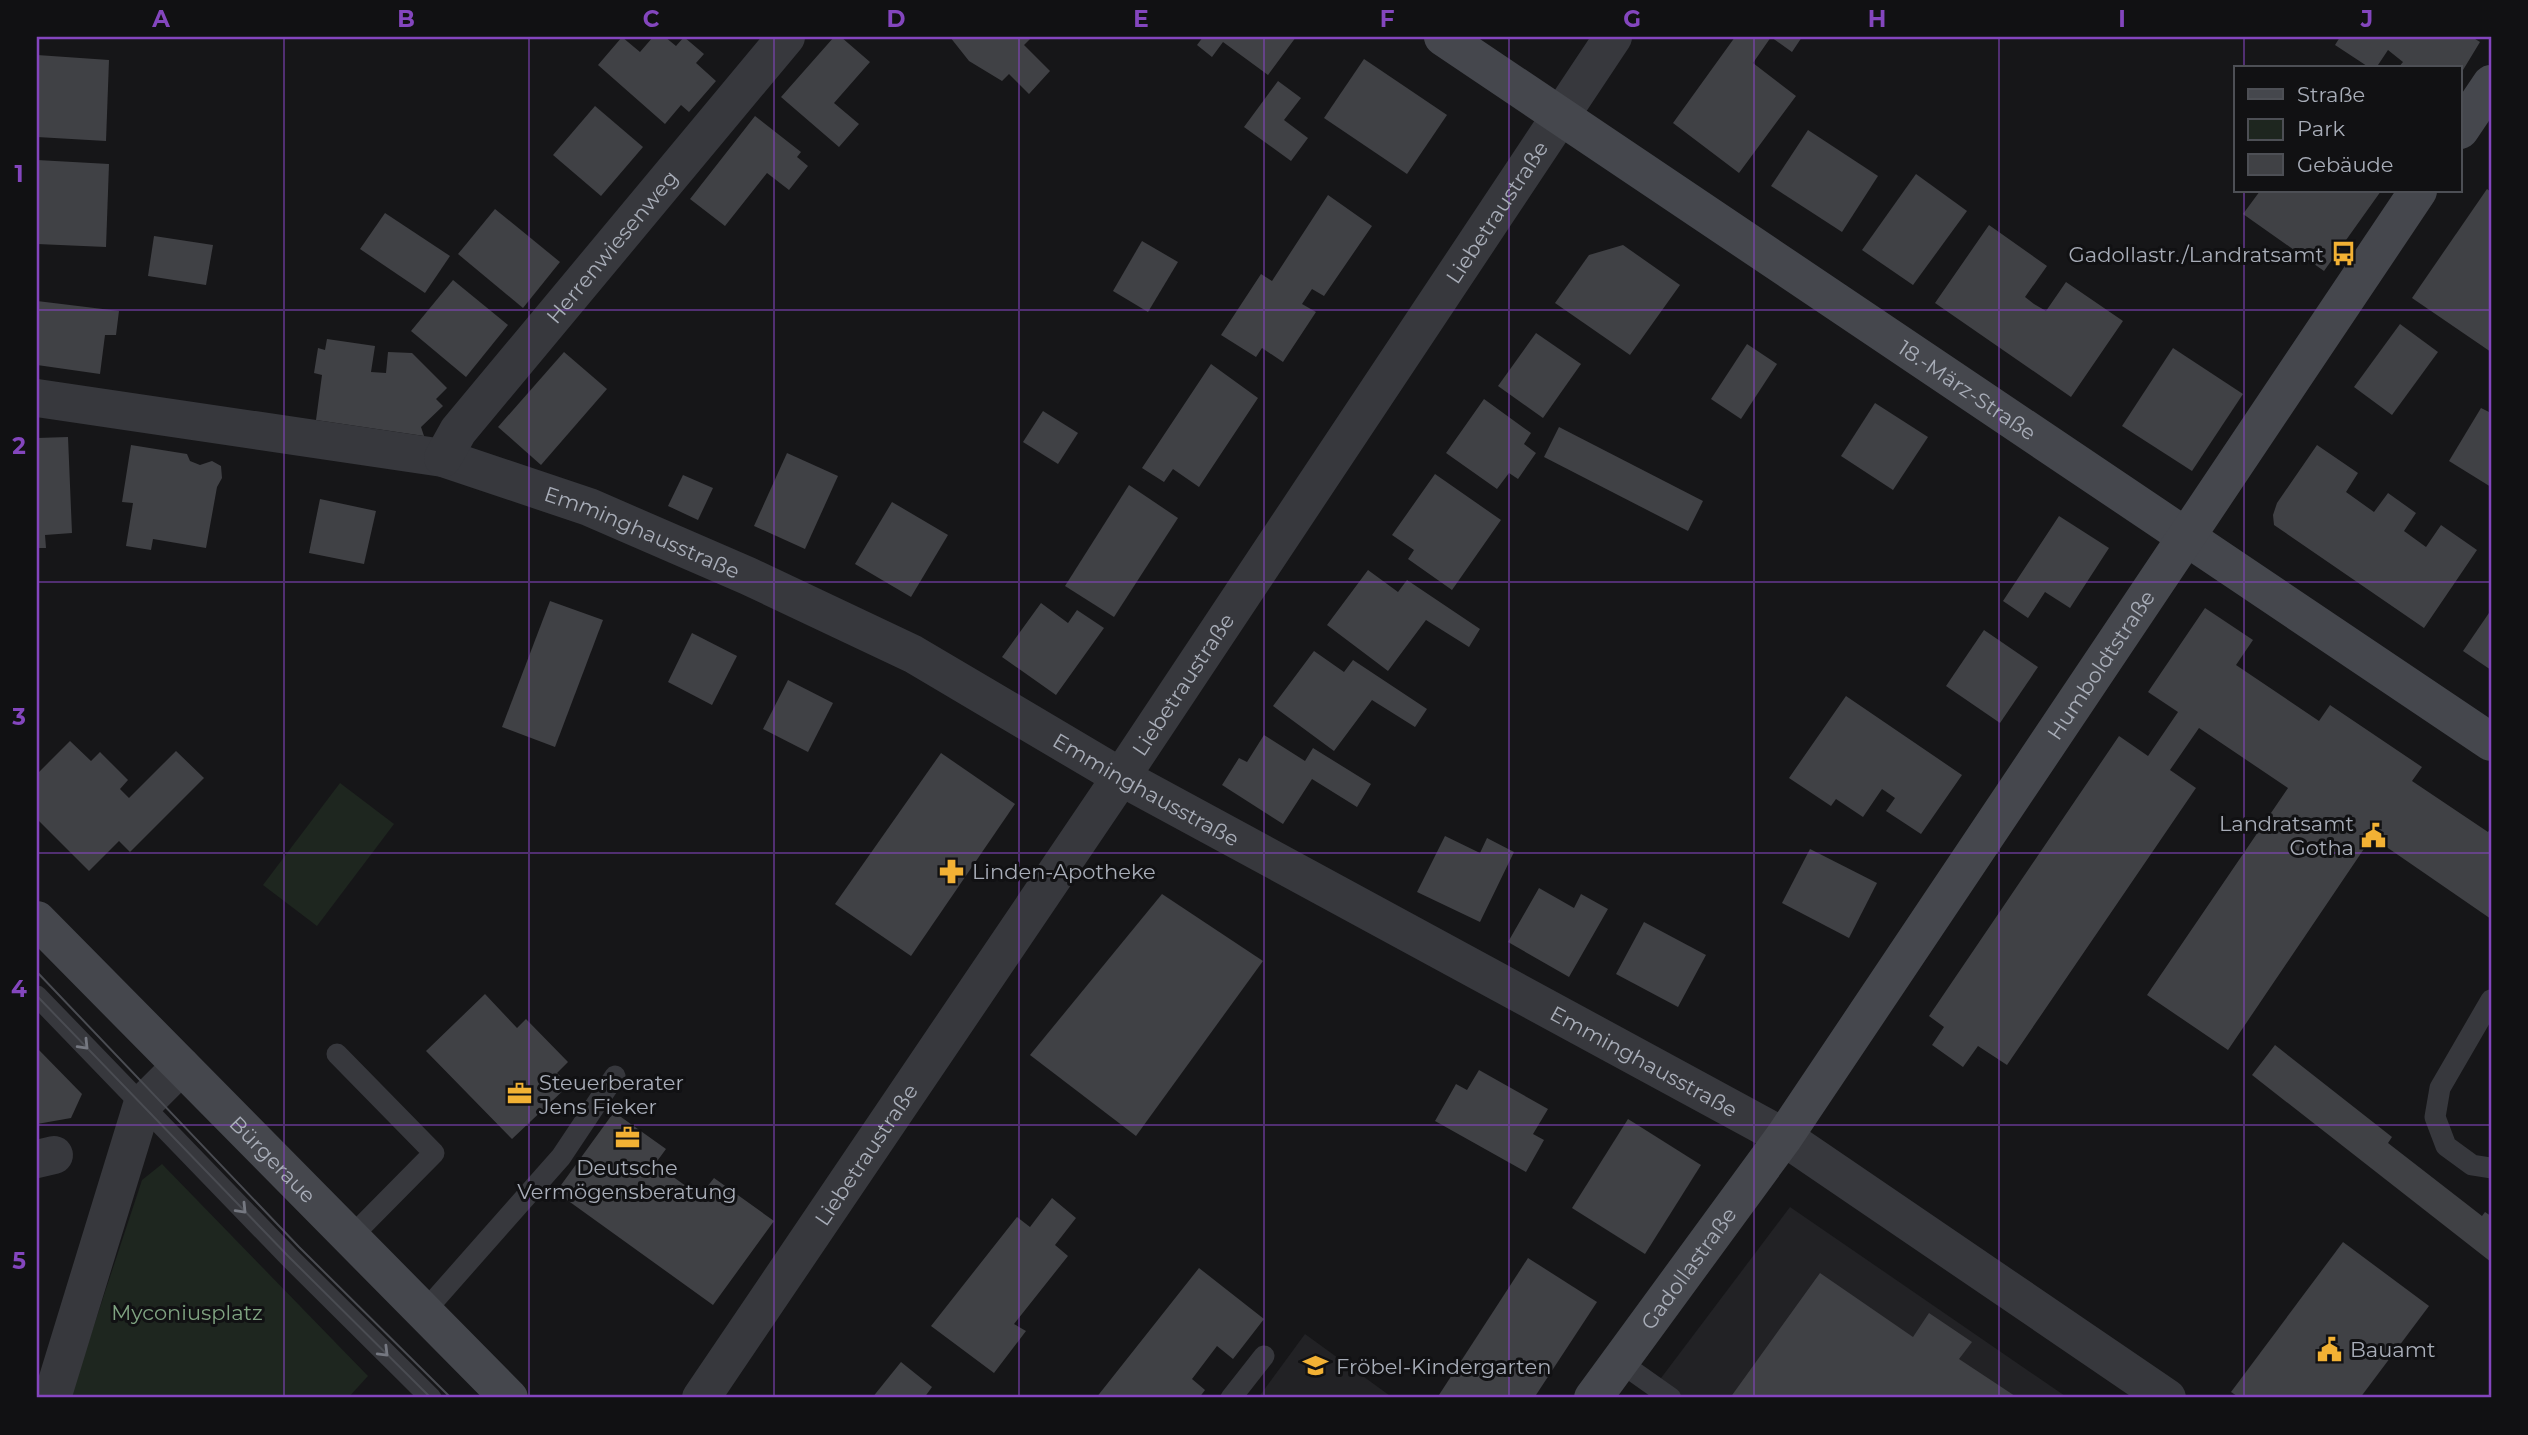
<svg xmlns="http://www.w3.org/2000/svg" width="2528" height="1435" font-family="Montserrat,sans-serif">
  <rect width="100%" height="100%" fill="#161618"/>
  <g fill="#222225">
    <path d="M 1790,1207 L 2068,1398 L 1646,1398 Z"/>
    <path d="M 1305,1334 L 1393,1398 L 1258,1398 Z"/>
  </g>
  <g fill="#1e261f">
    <path d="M 340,783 L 394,824 L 317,926 L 263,885 Z"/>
    <path d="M 162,1164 L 368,1376 L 348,1398 L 70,1398 L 142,1180 Z"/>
  </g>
  <g fill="#404145">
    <path d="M 622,37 L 640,52 L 653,37 L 665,37 L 676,46 L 684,37 L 704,54 L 696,63 L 716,81 L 689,112 L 681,105 L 665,124 L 598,65 Z"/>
    <path d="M 834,37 L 841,37 L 870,62 L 834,103 L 859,124 L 839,147 L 781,97 Z"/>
    <path d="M 950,37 L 1027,37 L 1030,39 L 1024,45 L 1050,71 L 1029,94 L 1009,74 L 1002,81 L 969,61 Z"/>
    <path d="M 1203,37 L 1296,37 L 1268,75 L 1223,42 L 1212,57 L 1197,45 Z"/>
    <path d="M 1735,37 L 1802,37 L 1792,52 L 1771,37 L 1753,63 L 1796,96 L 1739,173 L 1673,123 Z"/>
    <path d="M 2340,37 L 2472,37 L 2480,42 L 2460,75 L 2460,68 L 2398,68 L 2403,62 L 2388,50 L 2376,68 L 2370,68 L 2335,45 Z"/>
    <path d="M 37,55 L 109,60 L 106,141 L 37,137 Z"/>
    <path d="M 1364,59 L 1447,115 L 1407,174 L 1324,118 Z"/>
    <path d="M 1278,81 L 1301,98 L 1284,120 L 1308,138 L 1291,161 L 1244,127 Z"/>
    <path d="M 595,106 L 643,147 L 601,196 L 553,155 Z"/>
    <path d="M 755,116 L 801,152 L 797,157 L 808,166 L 789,190 L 767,173 L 725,226 L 690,199 Z"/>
    <path d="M 1808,130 L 1878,176 L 1842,232 L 1771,186 Z"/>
    <path d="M 37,160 L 109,164 L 106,247 L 37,244 Z"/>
    <path d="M 1916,174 L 1967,211 L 1913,285 L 1862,250 Z"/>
    <path d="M 2487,189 L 2491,192 L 2491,352 L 2412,298 Z"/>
    <path d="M 2260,191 L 2321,192 L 2381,191 L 2324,271 L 2243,214 Z"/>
    <path d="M 1328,195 L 1372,226 L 1324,296 L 1312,289 L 1302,304 L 1316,312 L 1283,362 L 1262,348 L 1256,357 L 1221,335 L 1261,274 L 1272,281 Z"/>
    <path d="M 495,209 L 560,262 L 523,308 L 458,254 Z"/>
    <path d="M 385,213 L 450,256 L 425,293 L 360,249 Z"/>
    <path d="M 1989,225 L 2047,266 L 2025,297 L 2034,304 L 2046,311 L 2066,282 L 2123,321 L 2071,397 L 1935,303 Z"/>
    <path d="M 154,236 L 213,245 L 206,285 L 148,276 Z"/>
    <path d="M 1142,241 L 1178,262 L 1148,312 L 1113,291 Z"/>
    <path d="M 1623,245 L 1680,285 L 1630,355 L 1555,303 L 1589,255 Z"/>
    <path d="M 453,280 L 508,325 L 466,377 L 411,331 Z"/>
    <path d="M 37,301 L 119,311 L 116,335 L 105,335 L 100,374 L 37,365 Z"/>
    <path d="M 2400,324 L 2438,352 L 2392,415 L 2354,387 Z"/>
    <path d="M 1536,333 L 1581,364 L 1543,418 L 1498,386 Z"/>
    <path d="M 327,339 L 375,346 L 371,372 L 386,373 L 388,352 L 412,353 L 447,388 L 436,399 L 443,406 L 421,427 L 424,436 L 316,420 L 322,375 L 314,373 L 318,348 L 325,350 Z"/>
    <path d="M 1747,344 L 1777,364 L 1741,419 L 1711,399 Z"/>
    <path d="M 2173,348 L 2243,394 L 2192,471 L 2122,426 Z"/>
    <path d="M 564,352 L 607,389 L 541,465 L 498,427 Z"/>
    <path d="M 1211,364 L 1258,398 L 1199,487 L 1173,469 L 1164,482 L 1142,468 Z"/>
    <path d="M 1484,399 L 1531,433 L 1524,444 L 1536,453 L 1518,479 L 1509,473 L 1497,489 L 1446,453 Z"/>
    <path d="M 1875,403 L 1928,437 L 1893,490 L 1841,456 Z"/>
    <path d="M 2481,408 L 2491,413 L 2491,487 L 2449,461 Z"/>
    <path d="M 1043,411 L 1078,433 L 1058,464 L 1023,442 Z"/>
    <path d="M 1559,427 L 1703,501 L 1688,531 L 1544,457 Z"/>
    <path d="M 68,437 L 72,533 L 45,535 L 46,548 L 37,548 L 37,438 Z"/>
    <path d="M 131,445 L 187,454 L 190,461 L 200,465 L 212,461 L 221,466 L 222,478 L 217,487 L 206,548 L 153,539 L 151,550 L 126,546 L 133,503 L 122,502 Z"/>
    <path d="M 2317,445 L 2358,473 L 2346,492 L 2374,512 L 2388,493 L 2416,513 L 2404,531 L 2426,547 L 2441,525 L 2477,550 L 2424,628 L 2274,525 L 2273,515 L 2277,503 Z"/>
    <path d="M 787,453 L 838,476 L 805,549 L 754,526 Z"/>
    <path d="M 1435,474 L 1501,520 L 1452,590 L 1408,559 L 1414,550 L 1392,535 Z"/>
    <path d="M 683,475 L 713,488 L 698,520 L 668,506 Z"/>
    <path d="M 1129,485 L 1178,518 L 1114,617 L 1065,586 Z"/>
    <path d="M 320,499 L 376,511 L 364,564 L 309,553 Z"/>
    <path d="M 892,502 L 948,535 L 911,597 L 855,564 Z"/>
    <path d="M 2059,516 L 2109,548 L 2070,608 L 2045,592 L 2028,618 L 2003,601 Z"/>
    <path d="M 1368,570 L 1398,592 L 1407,580 L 1480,629 L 1469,647 L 1426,620 L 1388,671 L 1327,625 Z"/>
    <path d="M 550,601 L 603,620 L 555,747 L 502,727 Z"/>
    <path d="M 1041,603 L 1068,623 L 1077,610 L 1104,628 L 1056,695 L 1002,657 Z"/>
    <path d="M 2205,608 L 2253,640 L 2236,665 L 2319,721 L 2330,705 L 2422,767 L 2412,781 L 2488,832 L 2491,827 L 2491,919 L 2372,837 L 2228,1050 L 2147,995 L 2288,788 L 2199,728 L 2170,770 L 2196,788 L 2007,1065 L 1978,1046 L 1963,1067 L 1932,1045 L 1944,1027 L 1929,1016 L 2119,736 L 2148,756 L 2178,712 L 2148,692 Z"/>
    <path d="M 2491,610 L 2491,670 L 2463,651 Z"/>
    <path d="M 1984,630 L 2038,667 L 2000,723 L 1946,686 Z"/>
    <path d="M 692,633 L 737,656 L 712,705 L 668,682 Z"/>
    <path d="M 1314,651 L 1344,672 L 1353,660 L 1427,709 L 1415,727 L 1372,700 L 1334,751 L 1273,706 Z"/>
    <path d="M 788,680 L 833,703 L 808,752 L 763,729 Z"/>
    <path d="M 1846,696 L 1962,775 L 1921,834 L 1886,811 L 1895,798 L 1882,789 L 1863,817 L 1836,799 L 1831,806 L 1789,778 Z"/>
    <path d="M 1264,735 L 1305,761 L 1313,748 L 1371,784 L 1357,807 L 1312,779 L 1283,824 L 1222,785 L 1239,758 L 1247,762 Z"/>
    <path d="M 70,741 L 91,761 L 100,752 L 128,780 L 120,789 L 129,798 L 176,751 L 204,778 L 130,852 L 119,841 L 89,871 L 37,819 L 37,774 Z"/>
    <path d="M 941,753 L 1015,804 L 911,956 L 835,904 Z"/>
    <path d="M 1445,836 L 1480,853 L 1487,838 L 1514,852 L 1480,922 L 1417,892 Z"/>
    <path d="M 1810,849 L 1877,883 L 1849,938 L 1782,903 Z"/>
    <path d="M 1539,888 L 1574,908 L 1581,894 L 1608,909 L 1569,977 L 1508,942 Z"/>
    <path d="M 1162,894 L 1263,961 L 1136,1136 L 1030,1055 Z"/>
    <path d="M 1644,922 L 1706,955 L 1678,1007 L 1616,974 Z"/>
    <path d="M 485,994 L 517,1028 L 526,1019 L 568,1062 L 557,1073 L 569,1085 L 512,1139 L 426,1051 Z"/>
    <path d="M 2275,1045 L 2392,1137 L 2388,1143 L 2482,1216 L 2485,1212 L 2491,1216 L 2491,1262 L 2252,1075 Z"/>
    <path d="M 37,1048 L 82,1094 L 71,1118 L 37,1124 Z"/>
    <path d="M 1479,1070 L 1548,1109 L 1533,1134 L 1544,1140 L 1526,1172 L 1435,1121 L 1456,1084 L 1467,1090 Z"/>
    <path d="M 614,1112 L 666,1149 L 655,1164 L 700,1196 L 714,1178 L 774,1221 L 713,1305 L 556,1192 Z"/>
    <path d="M 1628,1119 L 1701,1165 L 1645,1254 L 1572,1208 Z"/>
    <path d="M 1052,1198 L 1076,1218 L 1055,1245 L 1068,1256 L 1014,1324 L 1026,1331 L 994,1373 L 931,1326 L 1017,1217 L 1030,1227 Z"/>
    <path d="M 2343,1242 L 2429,1306 L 2360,1398 L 2240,1398 L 2231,1392 Z"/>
    <path d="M 1528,1258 L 1597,1302 L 1534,1398 L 1437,1398 Z"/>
    <path d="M 1199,1268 L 1264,1319 L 1233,1359 L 1217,1346 L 1192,1379 L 1205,1390 L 1199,1398 L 1096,1398 Z"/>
    <path d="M 1820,1273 L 1913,1337 L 1929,1313 L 1972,1342 L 1959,1359 L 2018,1398 L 1730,1398 Z"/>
    <path d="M 901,1362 L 932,1387 L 924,1398 L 872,1398 Z"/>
  </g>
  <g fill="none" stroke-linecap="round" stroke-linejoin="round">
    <g stroke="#37383d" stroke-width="21">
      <path d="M 37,996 L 290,1258 L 431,1398"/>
      <path d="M 2491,1000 L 2440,1088 L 2435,1117 L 2446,1146 L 2472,1165 L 2491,1168"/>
      <path d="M 337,1054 L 434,1153 L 350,1238"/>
      <path d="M 424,1312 L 561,1157 L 615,1076"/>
      <path d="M 1620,1362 L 1671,1398"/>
      <path d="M 1231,1398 L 1264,1356"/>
    </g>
    <g stroke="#37383d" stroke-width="38">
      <path id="s1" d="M 37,398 L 443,458 L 589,507 L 748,576 L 913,654 L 1121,777 L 1784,1137 L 2167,1398"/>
      <path id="s2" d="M 443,458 L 458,431 L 786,37"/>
      <path d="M 37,1159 L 54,1155"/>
      <path d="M 52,1398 L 142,1105 L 181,1066"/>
      <path id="s3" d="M 701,1398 L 1121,777 L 1613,37"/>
    </g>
    <g stroke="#45474d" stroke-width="38">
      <path id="s4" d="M 1443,37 L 2491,742"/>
      <path d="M 2460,130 L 2491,84"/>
      <path id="s5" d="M 37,920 L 509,1398"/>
      <path id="s6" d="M 1593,1398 L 1784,1137 L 2418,191"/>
    </g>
    <g stroke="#4a4c52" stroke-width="2">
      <path d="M 37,972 L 299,1247 L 451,1398"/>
      <path d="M 37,996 L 290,1258 L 431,1398"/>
    </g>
  </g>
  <defs><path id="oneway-chevron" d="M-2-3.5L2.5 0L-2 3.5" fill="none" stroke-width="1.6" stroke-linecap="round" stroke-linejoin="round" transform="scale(1.75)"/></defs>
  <g stroke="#757881">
    <use href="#oneway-chevron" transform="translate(84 1045) rotate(46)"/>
    <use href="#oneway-chevron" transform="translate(242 1209) rotate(46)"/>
    <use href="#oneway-chevron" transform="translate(384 1352) rotate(45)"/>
  </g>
  <path fill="none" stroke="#8446be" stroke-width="2" stroke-opacity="0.55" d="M 284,37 L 284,1398M 529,37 L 529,1398M 774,37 L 774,1398M 1019,37 L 1019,1398M 1264,37 L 1264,1398M 1509,37 L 1509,1398M 1754,37 L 1754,1398M 1999,37 L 1999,1398M 2244,37 L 2244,68M 2244,191 L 2244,1398M 37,310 L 2491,310M 37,582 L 2491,582M 37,853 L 2491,853M 37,1125 L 2491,1125"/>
  <defs>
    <symbol id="bus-bare" viewBox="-9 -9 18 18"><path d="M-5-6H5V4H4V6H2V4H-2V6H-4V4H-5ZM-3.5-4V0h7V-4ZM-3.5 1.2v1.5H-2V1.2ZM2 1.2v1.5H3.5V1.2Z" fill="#f2b134" stroke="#111113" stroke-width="2.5" paint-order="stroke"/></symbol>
    <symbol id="civic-bare" viewBox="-9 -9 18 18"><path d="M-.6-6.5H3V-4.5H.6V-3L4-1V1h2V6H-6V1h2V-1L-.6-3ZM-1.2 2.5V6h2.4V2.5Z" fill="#f2b134" stroke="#111113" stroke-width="2.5" paint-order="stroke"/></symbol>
    <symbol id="pharmacy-bare" viewBox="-9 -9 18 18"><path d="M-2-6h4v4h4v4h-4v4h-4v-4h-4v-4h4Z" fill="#f2b134" stroke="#111113" stroke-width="2.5" paint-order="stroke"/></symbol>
    <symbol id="office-bare" viewBox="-9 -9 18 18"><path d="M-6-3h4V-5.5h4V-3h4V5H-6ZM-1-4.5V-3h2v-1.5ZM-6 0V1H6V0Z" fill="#f2b134" stroke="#111113" stroke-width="2.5" paint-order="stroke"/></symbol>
    <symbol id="school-bare" viewBox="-9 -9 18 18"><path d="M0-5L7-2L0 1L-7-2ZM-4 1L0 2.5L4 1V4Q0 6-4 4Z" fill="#f2b134" stroke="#111113" stroke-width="2.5" paint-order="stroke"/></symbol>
  </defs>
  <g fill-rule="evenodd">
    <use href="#bus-bare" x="2326" y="236" width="35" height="35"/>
    <use href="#civic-bare" x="2356" y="818" width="35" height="35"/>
    <use href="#pharmacy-bare" x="934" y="854" width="35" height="35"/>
    <use href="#office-bare" x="502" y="1076" width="35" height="35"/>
    <use href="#office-bare" x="610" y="1120" width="35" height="35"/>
    <use href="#civic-bare" x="2312" y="1332" width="35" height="35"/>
    <use href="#school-bare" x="1298" y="1348" width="35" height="35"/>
  </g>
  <g text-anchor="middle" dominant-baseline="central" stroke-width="6" stroke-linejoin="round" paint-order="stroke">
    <g font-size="21" fill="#a8adb8" stroke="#111113">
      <text stroke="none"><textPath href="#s3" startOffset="1428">Liebetraustraße</textPath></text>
      <text stroke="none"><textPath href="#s2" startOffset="271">Herrenwiesenweg</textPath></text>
      <text stroke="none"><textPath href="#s4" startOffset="632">18.-März-Straße</textPath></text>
      <text stroke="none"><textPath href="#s1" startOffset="623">Emminghausstraße</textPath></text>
      <text stroke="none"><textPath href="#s6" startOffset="892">Humboldtstraße</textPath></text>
      <text stroke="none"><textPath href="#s3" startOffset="861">Liebetraustraße</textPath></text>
      <text stroke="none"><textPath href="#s1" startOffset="1190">Emminghausstraße</textPath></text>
      <text stroke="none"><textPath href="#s1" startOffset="1757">Emminghausstraße</textPath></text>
      <text stroke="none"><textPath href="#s3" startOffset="294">Liebetraustraße</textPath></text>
      <text stroke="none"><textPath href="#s5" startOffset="336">Bürgeraue</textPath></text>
      <text stroke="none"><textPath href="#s6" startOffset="161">Gadollastraße</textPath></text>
    </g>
    <g font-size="21" fill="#a8adb8" stroke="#111113" text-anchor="start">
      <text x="2324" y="254" text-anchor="end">Gadollastr./Landratsamt</text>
      <text x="2354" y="823" text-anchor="end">Landratsamt<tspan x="2354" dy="24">Gotha</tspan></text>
      <text x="972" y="871">Linden-Apotheke</text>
      <text x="539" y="1082">Steuerberater<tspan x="539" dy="24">Jens Fieker</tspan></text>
      <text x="627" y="1167" text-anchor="middle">Deutsche<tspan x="627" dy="24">Vermögensberatung</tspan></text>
      <text x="2350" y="1349">Bauamt</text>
      <text x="1336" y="1366">Fröbel-Kindergarten</text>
    </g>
    <g font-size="21" fill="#7fa381" stroke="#111113">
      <text x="187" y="1312">Myconiusplatz</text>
    </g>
  </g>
  <rect width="2528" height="1435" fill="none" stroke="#111113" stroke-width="77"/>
  <rect x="2234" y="66" width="228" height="126" fill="#111113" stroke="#4d4f55" stroke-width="2"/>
  <rect x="2248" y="89" width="35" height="10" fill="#45474d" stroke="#4d4f55" stroke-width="2"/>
  <text x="2297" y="102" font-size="21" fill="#a8adb8">Straße</text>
  <rect x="2248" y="119" width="35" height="21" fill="#1e261f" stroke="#4d4f55" stroke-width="2"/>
  <text x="2297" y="136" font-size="21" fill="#a8adb8">Park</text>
  <rect x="2248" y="154" width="35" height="21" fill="#404145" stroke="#4d4f55" stroke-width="2"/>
  <text x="2297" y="172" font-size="21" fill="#a8adb8">Gebäude</text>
  <rect x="38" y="38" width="2452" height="1358" fill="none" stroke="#8446be" stroke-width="2.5"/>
  <g font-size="23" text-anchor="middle" font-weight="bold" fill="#8446be">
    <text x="161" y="27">A</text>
    <text x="406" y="27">B</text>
    <text x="651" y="27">C</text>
    <text x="896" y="27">D</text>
    <text x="1141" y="27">E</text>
    <text x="1387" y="27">F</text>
    <text x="1632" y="27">G</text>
    <text x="1877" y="27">H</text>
    <text x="2122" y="27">I</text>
    <text x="2367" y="27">J</text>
    <text x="19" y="182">1</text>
    <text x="19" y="454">2</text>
    <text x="19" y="725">3</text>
    <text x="19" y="997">4</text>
    <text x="19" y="1269">5</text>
  </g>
</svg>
